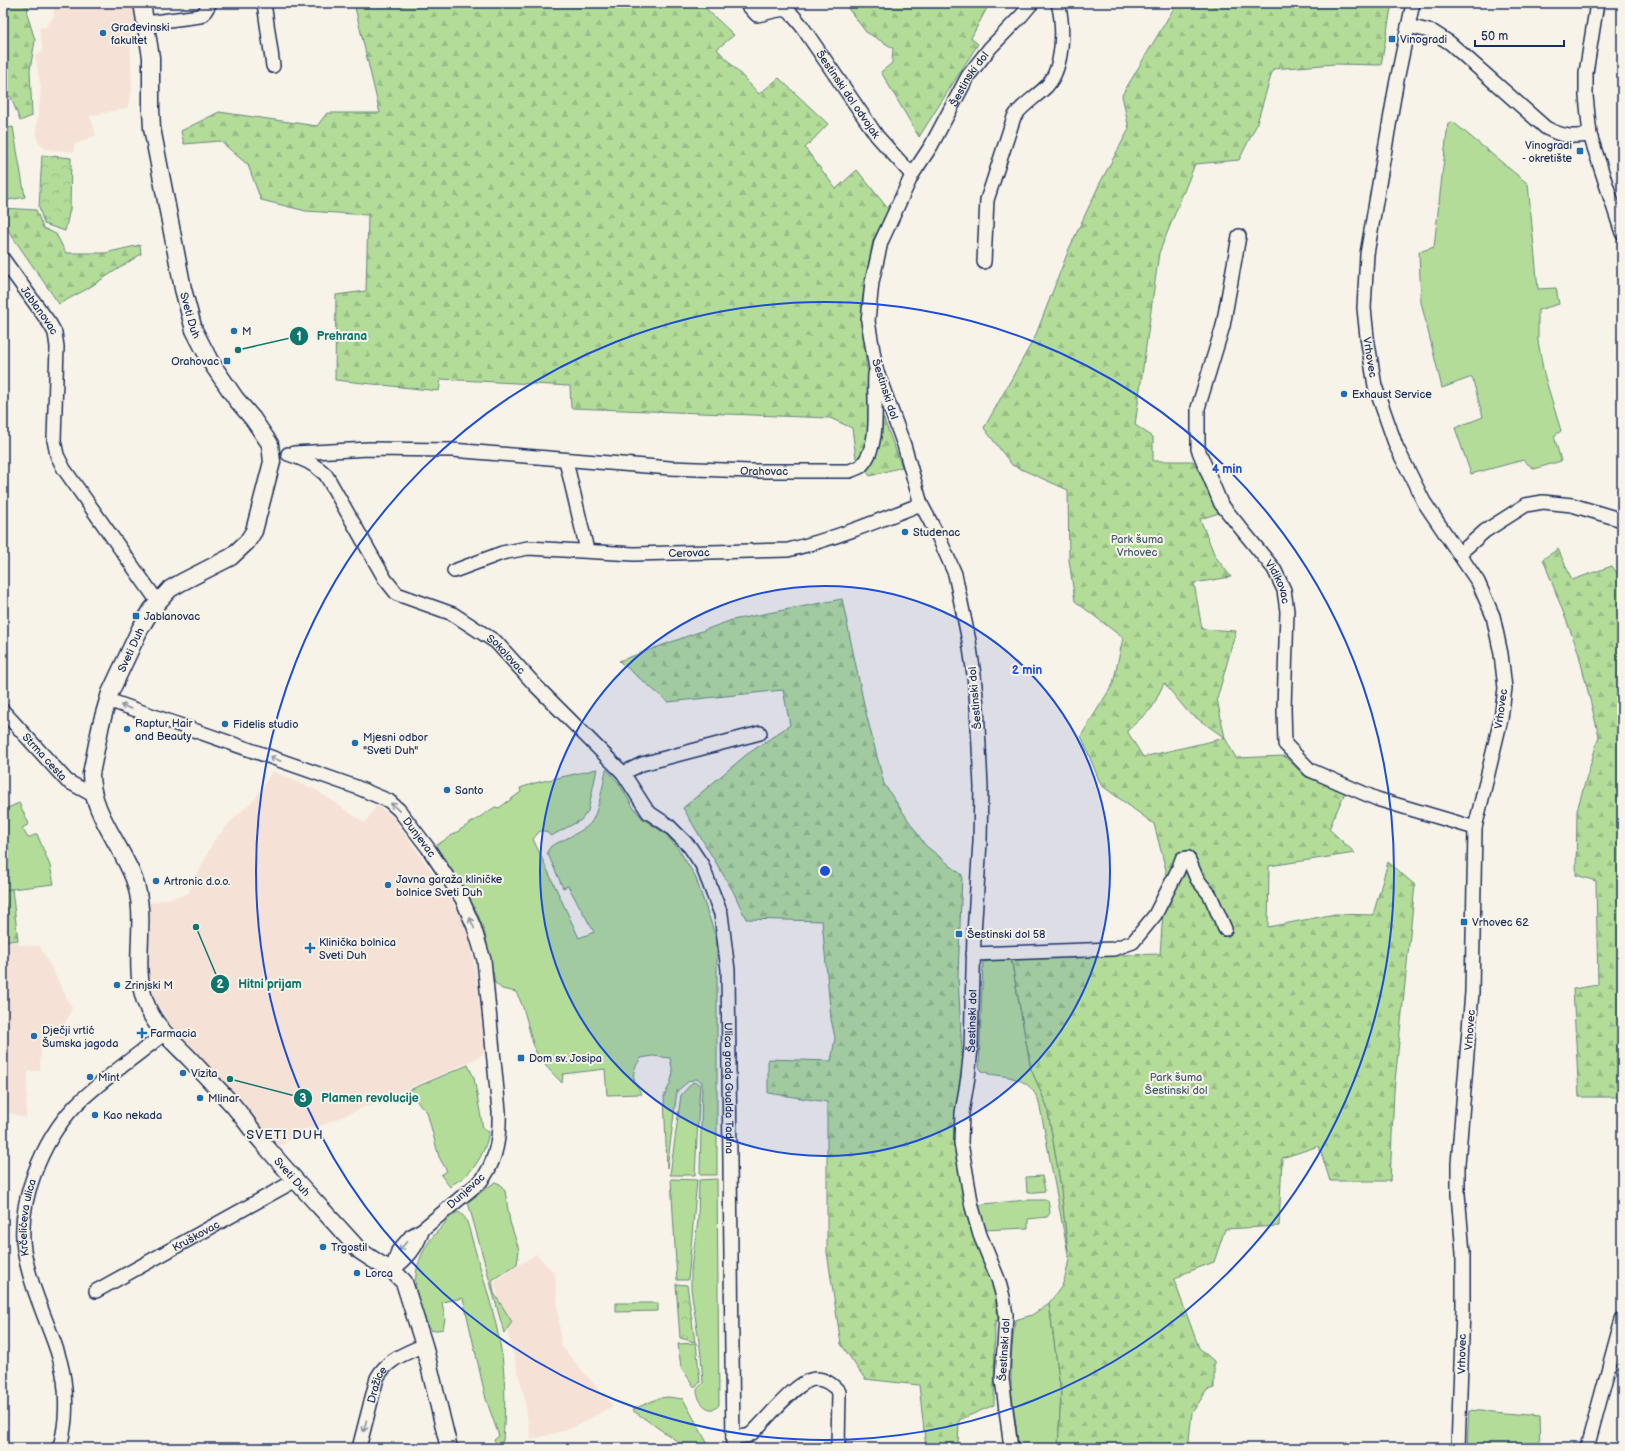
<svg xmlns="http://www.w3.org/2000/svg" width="1625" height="1451" font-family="'Balsamiq Sans',sans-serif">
  <defs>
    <pattern id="forest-firs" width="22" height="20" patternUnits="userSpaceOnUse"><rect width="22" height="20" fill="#b3dc99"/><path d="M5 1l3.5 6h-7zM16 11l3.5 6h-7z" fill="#99bd86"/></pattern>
    <pattern id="park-crowns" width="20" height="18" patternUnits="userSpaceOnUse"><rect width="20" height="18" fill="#b3dc99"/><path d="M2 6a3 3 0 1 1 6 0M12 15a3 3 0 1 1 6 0" fill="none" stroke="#99bd86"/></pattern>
  </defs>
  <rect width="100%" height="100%" fill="#f7f3e8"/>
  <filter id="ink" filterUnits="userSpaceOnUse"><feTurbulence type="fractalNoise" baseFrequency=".025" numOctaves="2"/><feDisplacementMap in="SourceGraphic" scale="8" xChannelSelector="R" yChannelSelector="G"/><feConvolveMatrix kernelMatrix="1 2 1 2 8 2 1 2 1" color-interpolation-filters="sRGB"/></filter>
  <g filter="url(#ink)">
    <g fill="#f6e1d7">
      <path d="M 53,3 L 135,3 L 141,33 L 130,35 L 132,91 L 127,108 L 90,116 L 96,135 L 74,145 L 74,152 L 46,149 L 38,142 L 36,131 L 41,90 L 35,55 L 43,52 L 39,28 L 46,27 L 54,16 Z"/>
      <path d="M 272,771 L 316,790 L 365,823 L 377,805 L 393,817 L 453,902 L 469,934 L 477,981 L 485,1053 L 472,1061 L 318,1127 L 306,1129 L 279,1147 L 203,1063 L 166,1019 L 152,994 L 149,983 L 147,961 L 151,929 L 149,903 L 188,894 L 214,840 L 235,817 L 256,798 Z"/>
      <path d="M 18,940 L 19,945 L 40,946 L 72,1008 L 64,1026 L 65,1046 L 41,1046 L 40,1071 L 28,1071 L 26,1118 L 3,1111 L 3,941 Z"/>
      <path d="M 536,1254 L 555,1274 L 561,1346 L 613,1406 L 572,1428 L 531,1440 L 524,1395 L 494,1281 Z"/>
    </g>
    <g fill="#b3dc99" stroke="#67867c">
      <path d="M 1453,122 L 1528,184 L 1538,289 L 1556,288 L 1559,304 L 1538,310 L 1538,341 L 1544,374 L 1561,431 L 1554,436 L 1561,461 L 1534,469 L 1523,460 L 1471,474 L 1455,428 L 1483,417 L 1472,377 L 1442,388 L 1421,302 L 1419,252 L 1434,247 L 1448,123 Z"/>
      <path d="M 13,127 L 25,197 L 3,201 L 3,129 Z"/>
      <path d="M 597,769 L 588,811 L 581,820 L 551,836 L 545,831 L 540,831 L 533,839 L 579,938 L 594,932 L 568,886 L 563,888 L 547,852 L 551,846 C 561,841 581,832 589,825 C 598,816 604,781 606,769 L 619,783 L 633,807 L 643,819 L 666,834 L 679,850 L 695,876 L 717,940 L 717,1175 L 700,1175 L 702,1082 L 696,1079 L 689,1081 L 677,1091 L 667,1168 L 664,1096 L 670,1084 L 673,1073 L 670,1058 L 653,1056 L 641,1058 C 630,1074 632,1079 642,1094 L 607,1095 L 605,1069 L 563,1074 L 562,1083 C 554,1074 541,1063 536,1052 C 528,1032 527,1011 516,992 L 502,989 L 495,983 L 485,934 L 477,912 L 434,847 L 495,807 L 499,808 L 521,792 L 520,788 L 535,783 Z"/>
      <path d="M 19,803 L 29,824 L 22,828 L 28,838 L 37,834 L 50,866 L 54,884 L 3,890 L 3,875 L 9,874 L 3,855 L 3,810 Z"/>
      <path d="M 1011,958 L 1031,1069 L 1047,1106 L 1060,1181 L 1069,1259 L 1040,1107 C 1034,1079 1013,1077 988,1074 L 988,1073 L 982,1071 L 979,1067 L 983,962 Z"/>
      <path d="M 468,1065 L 474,1078 L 483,1129 L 489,1132 C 486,1148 478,1166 465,1176 C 460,1181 454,1182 450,1187 L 441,1175 L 447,1171 L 439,1157 L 427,1112 L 407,1091 Z"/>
      <path d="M 693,1082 L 700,1084 L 695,1175 L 670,1175 L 681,1095 Z"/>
      <path d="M 1042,1176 L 1045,1191 L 1027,1193 L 1026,1177 Z"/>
      <path d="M 671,1179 L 697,1180 L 688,1280 L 677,1280 Z"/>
      <path d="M 717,1179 L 719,1405 C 709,1417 697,1400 697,1391 C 697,1388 701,1385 703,1383 L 701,1355 L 691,1289 L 691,1268 L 698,1221 L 699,1180 Z"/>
      <path d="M 495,1182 L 500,1184 L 505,1191 L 510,1222 L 519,1250 L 517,1264 L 492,1280 L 494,1293 L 512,1322 L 504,1333 L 468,1202 Z"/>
      <path d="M 1028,1200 L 1048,1200 L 1050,1213 L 1047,1217 L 1028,1219 L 1028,1228 L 983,1230 L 977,1208 L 983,1204 Z"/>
      <path d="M 458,1212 C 466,1215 468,1225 470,1232 C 481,1273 496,1314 502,1356 C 506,1384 505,1413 503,1441 L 498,1445 L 494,1440 L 499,1436 L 486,1399 L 463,1298 L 442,1302 L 445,1319 L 443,1329 L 431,1331 C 425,1318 418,1305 416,1290 C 413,1268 424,1244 440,1229 C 445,1223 451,1215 458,1212 Z"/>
      <path d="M 616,1303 L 658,1303 L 658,1311 L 616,1312 Z"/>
      <path d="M 1049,1303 L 1061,1394 L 1058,1448 L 1019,1448 L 1011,1388 L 1011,1357 L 1015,1320 L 1032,1315 Z"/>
      <path d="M 696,1343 L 700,1382 L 695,1388 L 681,1367 L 678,1344 Z"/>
      <path d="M 668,1397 L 683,1399 L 710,1448 L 687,1448 L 632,1410 L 659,1398 Z"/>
      <path d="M 1469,1410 L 1539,1416 L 1540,1448 L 1467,1448 Z"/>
    </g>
    <g fill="url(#forest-firs)" stroke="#67867c" fill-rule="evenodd">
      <path d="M 3,3 L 29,3 L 27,14 L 35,40 L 30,70 L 32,116 L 20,121 L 11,97 L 3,96 Z"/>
      <path d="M 354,3 L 700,3 L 734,35 L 717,49 L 759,94 L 779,78 L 828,124 L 805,148 L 836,189 L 857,170 L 889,210 L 873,240 L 862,301 L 866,365 L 880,409 L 902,467 L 870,476 L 856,458 L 852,428 L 830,418 L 571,408 L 570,386 L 441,379 L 439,391 L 335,380 L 336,295 L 366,291 L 368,215 L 306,211 L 261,200 L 248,165 L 220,141 L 184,144 L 181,131 L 219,112 L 317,126 L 327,113 L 380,113 Z"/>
      <path d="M 844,3 L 986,3 L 988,6 L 971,38 L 978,44 L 919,137 L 881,72 L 892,63 L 893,48 L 866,32 Z"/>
      <path d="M 1177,3 L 1392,3 L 1381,65 L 1335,64 L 1273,69 L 1256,126 L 1239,160 L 1195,164 L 1159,253 L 1135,425 L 1153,437 L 1153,461 L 1193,461 L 1222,512 L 1200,519 L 1215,556 L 1231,577 L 1194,583 L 1202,629 L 1236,631 L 1217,699 L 1225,738 L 1236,758 L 1284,756 L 1306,777 L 1346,790 L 1329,829 L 1355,853 L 1269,866 L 1268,927 L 1335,914 L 1373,915 L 1388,862 L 1415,885 L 1394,1091 L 1390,1181 L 1330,1181 L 1319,1146 L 1282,1158 L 1279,1226 L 1225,1229 L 1214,1262 L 1185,1273 L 1174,1280 L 1199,1348 L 1214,1361 L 1214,1388 L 1207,1390 L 1192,1413 L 1188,1448 L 1058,1448 L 1061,1394 L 1049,1303 L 1062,1286 L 1066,1274 L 1069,1259 L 1060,1181 L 1047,1106 L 1031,1069 L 1011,958 L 1160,954 L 1166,870 L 1154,824 L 1101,785 L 1081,736 L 1113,684 L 1123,638 L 1075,601 L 1069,560 L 1068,490 L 1012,465 L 984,428 L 1035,337 L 1069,249 L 1100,183 L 1129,129 L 1122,95 ZM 1164,683 L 1188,712 L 1225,738 L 1143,757 L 1127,731 L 1152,708 Z"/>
      <path d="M 3,208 L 36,210 L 43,228 L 56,234 L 66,253 L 105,253 L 140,245 L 141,254 L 87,289 L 59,304 L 3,223 Z"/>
      <path d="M 1558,549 L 1572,580 L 1612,566 L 1622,580 L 1622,1097 L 1579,1097 L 1573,989 L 1598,985 L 1596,881 L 1576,875 L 1577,810 L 1599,736 L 1578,651 L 1543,559 Z"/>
      <path d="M 842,599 L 865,709 L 884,784 L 925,845 L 962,875 L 958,976 L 963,1071 L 955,1147 L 964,1199 L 995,1292 L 998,1320 L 995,1321 L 994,1405 L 959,1420 L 958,1448 L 926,1448 L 919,1385 L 865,1379 L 841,1344 L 827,1252 L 827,1102 L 768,1093 L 768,1059 L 831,1061 L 835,1038 L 831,1019 L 822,921 L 746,919 L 733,891 L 683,808 L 746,755 L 790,725 L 783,690 L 668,702 L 619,661 L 732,620 Z"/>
      <path d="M 12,889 L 18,940 L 3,941 L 3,890 Z"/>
    </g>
    <g fill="url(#park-crowns)" stroke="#67867c">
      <path d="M 42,155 L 71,158 L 70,209 L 65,231 L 44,224 L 39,207 Z"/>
      <path d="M 676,1284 L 687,1285 L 695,1342 L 680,1338 Z"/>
    </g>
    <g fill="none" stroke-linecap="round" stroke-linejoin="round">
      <defs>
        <g id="minor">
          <path d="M 264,3 L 273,66"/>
          <path id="s1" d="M 746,3 L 757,15 C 765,14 782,7 788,11 C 793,14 797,21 801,25 L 877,136 L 912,175"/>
          <path id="s2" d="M 1413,3 L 1396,85 L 1367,254 L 1364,308 L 1367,337 L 1375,386 L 1396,446 L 1424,502 L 1478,582 L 1493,616 L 1501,654 L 1505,688 L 1501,719 L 1475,828 L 1472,992 L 1458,1164 L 1458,1194 L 1463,1253 L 1463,1309 L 1458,1448"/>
          <path d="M 1597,3 L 1586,73 L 1586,96 L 1590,135 L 1622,233"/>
          <path d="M 146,23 L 200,16 L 204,13 L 210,3"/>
          <path d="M 1408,26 L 1433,32 L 1450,43 L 1546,128 C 1563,137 1572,137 1590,135"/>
          <path id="s3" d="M 1239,236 L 1223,326 L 1198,408 L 1198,449 L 1221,504 L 1274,569 L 1284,590 L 1287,611 L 1284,708 L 1285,744 L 1310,770 L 1377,799 L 1475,828"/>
          <path id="s4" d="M 3,259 L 50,324 L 55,333 L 57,347 L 54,440 L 57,455 L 64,469 L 158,602"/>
          <path d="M 984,262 L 987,200 L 1014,117 C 1022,105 1036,97 1047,86 C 1064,67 1064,26 1058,3"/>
          <path id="s5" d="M 294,453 L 369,449 L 452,450 L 670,468 L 750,471 L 850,471 C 854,469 858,468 861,466 C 882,445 873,401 875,374"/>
          <path id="s6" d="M 288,454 C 303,459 315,464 326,475 L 385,579 L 397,594 L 453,614 L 496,642 L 537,687 L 623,773 L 648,812 L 669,826 L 690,847 L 702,865 L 721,914 L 728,970 L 733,1448"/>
          <path d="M 566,461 L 587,550"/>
          <path d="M 1459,554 L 1485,531 L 1526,505 L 1543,502 L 1572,505 L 1622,520"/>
          <path id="s7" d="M 454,571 L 502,553 L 528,548 L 634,554 L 788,550 C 834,539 878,521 921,504"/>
          <path id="s8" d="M 108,700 L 356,787 L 389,801 L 399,810 L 428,848 L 462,899 L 474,927 L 484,960 L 499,1111 C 500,1136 497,1161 481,1181 L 423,1229 L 411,1236 L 398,1251 L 392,1270"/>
          <path id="s9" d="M 3,711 L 67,781 L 93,795"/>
          <path d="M 623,773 L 642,764 L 760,733"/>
          <path d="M 973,954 L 1113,949 L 1133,942 L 1155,915 L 1178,870 L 1182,859 L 1188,858 L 1197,879 L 1210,895 L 1225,929"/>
          <path d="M 392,1270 C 408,1258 416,1249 423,1229"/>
          <path id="s10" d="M 96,1291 L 296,1180"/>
          <path d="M 733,1437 L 747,1436 L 751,1434 C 765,1422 798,1378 816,1379 C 826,1379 833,1385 839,1392 L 838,1448"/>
          <path id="s11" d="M 59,1448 C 63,1438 64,1430 65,1419 C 67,1390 64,1369 54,1342 C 43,1312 29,1281 24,1250 C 17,1202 42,1141 75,1106 C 100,1081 136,1056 164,1034"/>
          <path id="s12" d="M 359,1448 L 377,1378 C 387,1359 405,1354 424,1345"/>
          <path id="s13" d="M 1011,1448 L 1002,1379 L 1006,1315 L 1003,1297 L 998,1279 L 980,1235 L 972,1207 L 961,1143 L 962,1113 L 968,1077 L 971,1048 L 974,934 L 980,842 L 981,787 L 977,707 L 974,675 L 969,641 L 955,574 L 939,538 L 921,504 L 904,445 L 876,369 L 868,321 L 872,282 L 881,242 L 912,175 L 931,146 L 968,76 L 990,48 L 1022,15 L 1032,3"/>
          <path d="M 1587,1448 L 1622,1319"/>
        </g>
        <g id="major">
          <path id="s14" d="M 142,3 L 151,57 L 151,109 L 152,128 L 183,289 L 194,330 L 210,361 L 236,399 L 253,419 L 270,444 L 272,462 L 254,531 L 247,542 L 231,557 L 182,582 L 170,589 L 152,609 L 140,629 L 110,693 L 101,724 L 91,774 C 91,812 121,844 134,879 C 149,919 131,962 145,1001 C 153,1025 172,1041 189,1058 C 203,1073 217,1088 231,1103 C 242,1115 251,1130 263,1143 C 294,1180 328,1215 360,1251 L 380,1264 L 392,1270 L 404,1282 L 424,1345 L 449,1448"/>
        </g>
      </defs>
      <use href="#minor" stroke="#1b2f5e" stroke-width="16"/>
      <use href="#major" stroke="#1b2f5e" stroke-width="19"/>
      <use href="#minor" stroke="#f7f3e8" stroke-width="13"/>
      <use href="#major" stroke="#f7f3e8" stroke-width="16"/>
    </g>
    <defs><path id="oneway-shaft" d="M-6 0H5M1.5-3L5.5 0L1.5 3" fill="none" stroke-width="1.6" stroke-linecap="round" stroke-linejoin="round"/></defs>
    <g stroke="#8991a3">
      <use href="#oneway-shaft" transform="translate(126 707) rotate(-161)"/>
      <use href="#oneway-shaft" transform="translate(275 759) rotate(-160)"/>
      <use href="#oneway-shaft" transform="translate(395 807) rotate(-137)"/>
      <use href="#oneway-shaft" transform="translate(472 923) rotate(-112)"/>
      <use href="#oneway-shaft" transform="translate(403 1246) rotate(130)"/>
      <use href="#oneway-shaft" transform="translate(365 1426) rotate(104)"/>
    </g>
  </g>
  <circle cx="825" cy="871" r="285" fill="#1d4ed8" fill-opacity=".12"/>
  <g fill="none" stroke="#1d4ed8" stroke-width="2">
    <circle cx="825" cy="871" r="285"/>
    <circle cx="825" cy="871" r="569"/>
  </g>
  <g fill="#1f6fb2" stroke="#f7f3e8" stroke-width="1.5">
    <circle cx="103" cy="33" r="4"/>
    <rect x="1388" y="35" width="8" height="8" rx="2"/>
    <rect x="1576" y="147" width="8" height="8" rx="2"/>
    <circle cx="234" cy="331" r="4"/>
    <rect x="223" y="357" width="8" height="8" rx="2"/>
    <circle cx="1344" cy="394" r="4"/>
    <circle cx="905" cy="532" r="4"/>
    <rect x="132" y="612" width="8" height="8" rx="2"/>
    <circle cx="225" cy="724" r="4"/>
    <circle cx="127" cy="729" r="4"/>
    <circle cx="355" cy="743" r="4"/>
    <circle cx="447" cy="790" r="4"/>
    <circle cx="156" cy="881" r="4"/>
    <circle cx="388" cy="885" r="4"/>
    <rect x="1460" y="918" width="8" height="8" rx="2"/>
    <rect x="955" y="930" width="8" height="8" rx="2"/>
    <path d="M308 942h4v4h4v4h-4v4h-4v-4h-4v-4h4z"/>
    <circle cx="117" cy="985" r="4"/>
    <path d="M140 1027h4v4h4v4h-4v4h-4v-4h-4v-4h4z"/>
    <circle cx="34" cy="1036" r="4"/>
    <rect x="517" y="1054" width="8" height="8" rx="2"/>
    <circle cx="183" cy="1073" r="4"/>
    <circle cx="90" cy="1077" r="4"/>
    <circle cx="200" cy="1098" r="4"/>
    <circle cx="95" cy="1115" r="4"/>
    <circle cx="323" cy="1247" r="4"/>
    <circle cx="357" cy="1273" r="4"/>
  </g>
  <g text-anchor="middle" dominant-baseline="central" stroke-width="4" stroke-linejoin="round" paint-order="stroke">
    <g font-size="11" fill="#1b2f5e" stroke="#f7f3e8" text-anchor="start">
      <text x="111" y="27">Građevinski<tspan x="111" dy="13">fakultet</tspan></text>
      <text x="1400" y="39">Vinogradi</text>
      <text x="1572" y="145" text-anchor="end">Vinogradi<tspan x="1572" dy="13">- okretište</tspan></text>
      <text x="242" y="331">M</text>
      <text x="219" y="361" text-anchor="end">Orahovac</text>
      <text x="1352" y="394">Exhaust Service</text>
      <text x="913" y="532">Studenac</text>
      <text x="144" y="616">Jablanovac</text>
      <text x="135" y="723">Raptur Hair<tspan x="135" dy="13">and Beauty</tspan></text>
      <text x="233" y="724">Fidelis studio</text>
      <text x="363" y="737">Mjesni odbor<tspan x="363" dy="13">"Sveti Duh"</tspan></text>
      <text x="455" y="790">Santo</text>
      <text x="396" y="879">Javna garaža kliničke<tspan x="396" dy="13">bolnice Sveti Duh</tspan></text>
      <text x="164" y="881">Artronic d.o.o.</text>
      <text x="1472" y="922">Vrhovec 62</text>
      <text x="967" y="934">Šestinski dol 58</text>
      <text x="319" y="942">Klinička bolnica<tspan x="319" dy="13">Sveti Duh</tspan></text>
      <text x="125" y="985">Zrinjski M</text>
      <text x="42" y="1030">Dječji vrtić<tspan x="42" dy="13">Šumska jagoda</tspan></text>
      <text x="150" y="1033">Farmacia</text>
      <text x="529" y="1058">Dom sv. Josipa</text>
      <text x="191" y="1073">Vizita</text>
      <text x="98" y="1077">Mint</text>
      <text x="208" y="1098">Mlinar</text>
      <text x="103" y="1115">Kao nekada</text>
      <text x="331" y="1247">Trgostil</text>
      <text x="365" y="1273">Lorca</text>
    </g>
    <g font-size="11" fill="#1b2f5e" stroke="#f7f3e8">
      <text stroke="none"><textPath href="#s13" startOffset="1419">Šestinski dol</textPath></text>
      <text stroke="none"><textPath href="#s1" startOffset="151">Šestinski dol odvojak</textPath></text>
      <text stroke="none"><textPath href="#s4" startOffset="63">Jablanovac</textPath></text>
      <text stroke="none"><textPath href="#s14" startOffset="317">Sveti Duh</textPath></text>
      <text stroke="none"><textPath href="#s2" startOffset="359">Vrhovec</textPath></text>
      <text transform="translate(885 389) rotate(72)">Šestinski dol</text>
      <text stroke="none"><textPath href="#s5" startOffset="471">Orahovac</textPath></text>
      <text stroke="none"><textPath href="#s7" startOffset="239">Cerovac</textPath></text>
      <text stroke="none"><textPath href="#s3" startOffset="375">Vidikovac</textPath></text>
      <text transform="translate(131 650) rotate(-65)">Sveti Duh</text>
      <text stroke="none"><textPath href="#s6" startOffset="309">Sokolovac</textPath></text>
      <text transform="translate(975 698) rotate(-95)">Šestinski dol</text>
      <text transform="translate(1501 709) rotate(-82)">Vrhovec</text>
      <text stroke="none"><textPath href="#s9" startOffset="62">Strma cesta</textPath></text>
      <text stroke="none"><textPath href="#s8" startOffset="346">Dunjevac</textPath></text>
      <text stroke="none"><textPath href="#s13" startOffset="435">Šestinski dol</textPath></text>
      <text transform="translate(1470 1030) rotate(-86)">Vrhovec</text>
      <text stroke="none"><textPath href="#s6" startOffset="826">Ulica grada Gualda Tadina</textPath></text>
      <text stroke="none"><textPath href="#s14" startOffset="1335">Sveti Duh</textPath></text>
      <text transform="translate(466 1191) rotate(-42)">Dunjevac</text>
      <text stroke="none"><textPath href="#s11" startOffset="238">Krčelićeva ulica</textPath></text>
      <text stroke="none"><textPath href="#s10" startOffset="114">Kruškovac</textPath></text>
      <text stroke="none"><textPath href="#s13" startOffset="99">Šestinski dol</textPath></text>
      <text transform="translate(1462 1354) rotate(-89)">Vrhovec</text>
      <text stroke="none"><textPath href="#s12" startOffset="66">Dražice</textPath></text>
    </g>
    <g font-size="11" fill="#415a6d" stroke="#f7f3e8">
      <text x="1137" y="539">Park šuma<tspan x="1137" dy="13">Vrhovec</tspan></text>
      <text x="1176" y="1077">Park šuma<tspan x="1176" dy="13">Šestinski dol</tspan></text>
    </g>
    <g font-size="13" letter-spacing="1" fill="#1b2f5e" stroke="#f7f3e8">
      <text x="285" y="1135">SVETI DUH</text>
    </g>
  </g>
  <circle cx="825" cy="871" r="6" fill="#1d4ed8" stroke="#f7f3e8" stroke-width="2"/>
  <g font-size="12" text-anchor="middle" font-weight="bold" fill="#1d4ed8" stroke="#f7f3e8" stroke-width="4" stroke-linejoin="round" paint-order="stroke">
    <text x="1227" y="473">4 min</text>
    <text x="1027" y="674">2 min</text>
  </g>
  <path fill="none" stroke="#0f766e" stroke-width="1.5" d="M238 350L299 336M196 927L220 984M230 1079L303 1098"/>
  <g fill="#0f766e" stroke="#f7f3e8" stroke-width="1.5">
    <circle cx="238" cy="350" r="4"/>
    <circle cx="196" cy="927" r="4"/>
    <circle cx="230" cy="1079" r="4"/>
    <circle cx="299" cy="336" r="10"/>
    <circle cx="220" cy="984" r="10"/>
    <circle cx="303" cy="1098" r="10"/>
  </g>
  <g font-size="12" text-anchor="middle" font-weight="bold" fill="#fff">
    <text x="299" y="340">1</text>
    <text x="220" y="988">2</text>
    <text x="303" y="1102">3</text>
  </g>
  <g font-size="12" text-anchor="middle" font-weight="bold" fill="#0f766e" stroke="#f7f3e8" stroke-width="4" stroke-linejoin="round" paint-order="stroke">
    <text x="342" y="340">Prehrana</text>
    <text x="270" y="988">Hitni prijam</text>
    <text x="370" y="1102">Plamen revolucije</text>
  </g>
  <rect width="1625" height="1451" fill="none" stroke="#f7f3e8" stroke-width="16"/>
  <rect x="8" y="8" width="1609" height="1435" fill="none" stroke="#1b2f5e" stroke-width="1.5" filter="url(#ink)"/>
  <path d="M1475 40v6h89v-6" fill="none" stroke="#1b2f5e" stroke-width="2"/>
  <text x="1481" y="40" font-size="12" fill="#1b2f5e" stroke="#f7f3e8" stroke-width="3" paint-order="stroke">50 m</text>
</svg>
